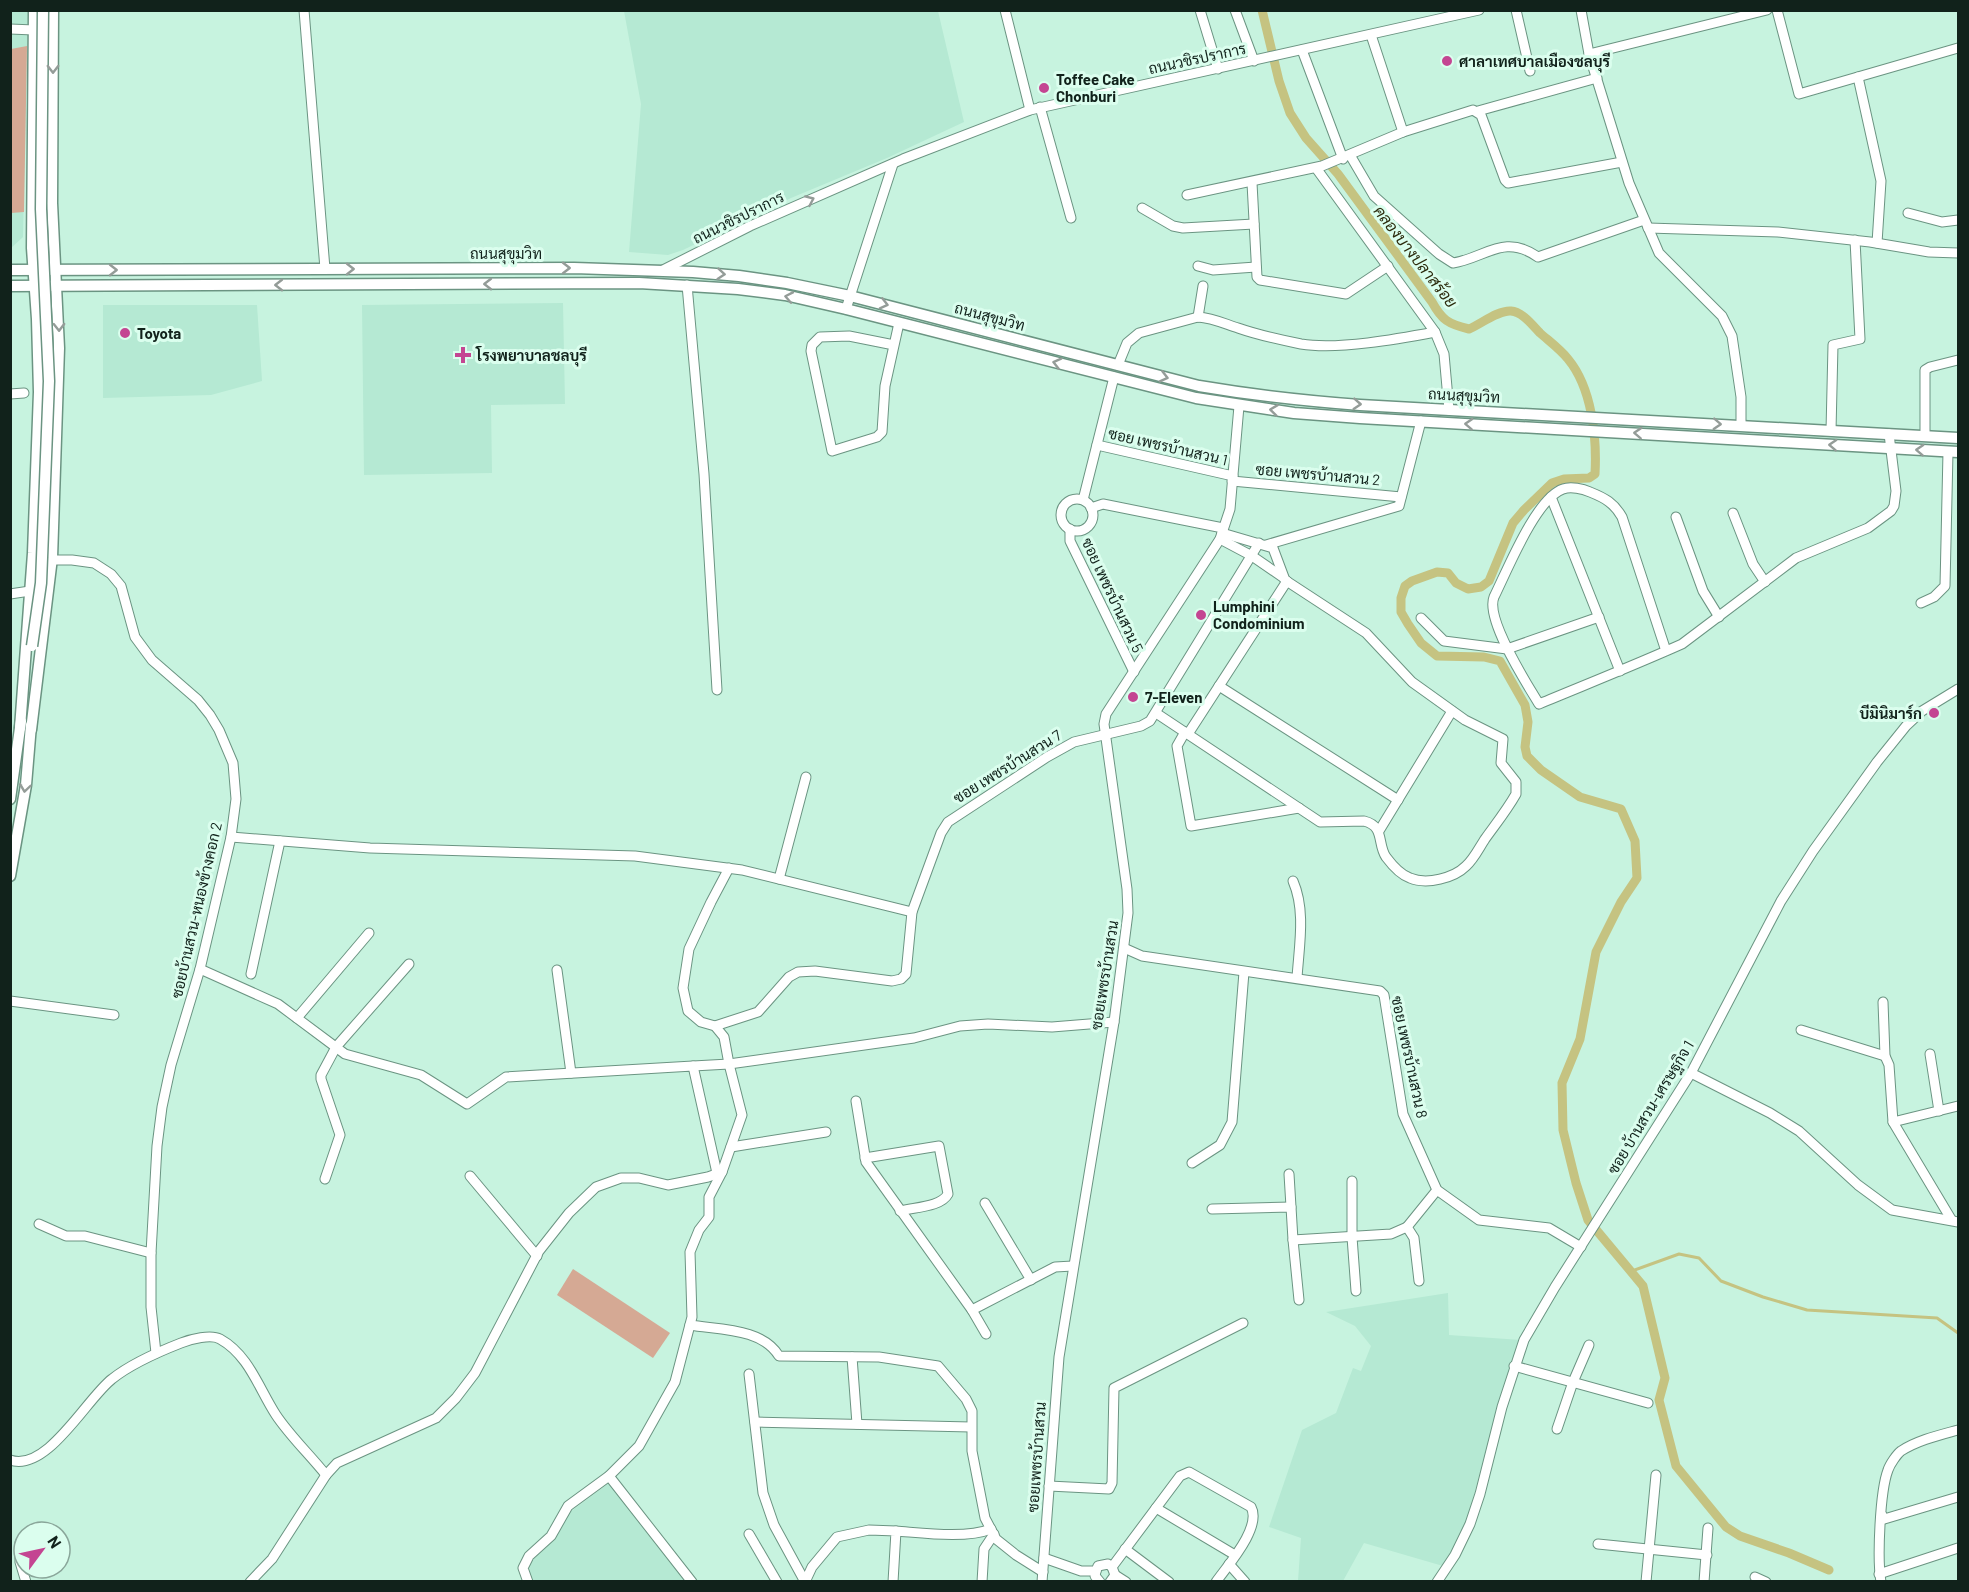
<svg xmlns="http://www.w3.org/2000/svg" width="1969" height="1592" font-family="Barlow,Sarabun,sans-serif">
  <rect width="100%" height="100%" fill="#c7f3df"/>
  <g fill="#b5e9d3">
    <path d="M 11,11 L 28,11 L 23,237 L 11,248 Z"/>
    <path d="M 624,11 L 938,11 L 964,122 L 887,158 L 791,198 L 683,250 L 668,255 L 629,252 L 641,104 Z"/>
    <path d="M 563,303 L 565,404 L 491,405 L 492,473 L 364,475 L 362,305 Z"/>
    <path d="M 103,305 L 257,305 L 262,381 L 211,395 L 103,398 Z"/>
    <path d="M 1448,1293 L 1449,1335 L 1521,1340 L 1510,1370 L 1497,1409 L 1467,1521 L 1453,1551 L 1443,1566 L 1364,1543 L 1343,1581 L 1298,1581 L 1301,1538 L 1269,1527 L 1302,1430 L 1336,1413 L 1353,1368 L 1361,1371 L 1371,1346 L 1355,1326 L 1326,1312 Z"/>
    <path d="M 609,1483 L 686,1581 L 531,1581 L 527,1571 L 532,1559 L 554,1540 L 570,1512 Z"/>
  </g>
  <g fill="#d5a994">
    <path d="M 27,46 L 24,212 L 11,213 L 11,49 Z"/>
    <path d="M 573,1269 L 670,1333 L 653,1358 L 557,1295 Z"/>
  </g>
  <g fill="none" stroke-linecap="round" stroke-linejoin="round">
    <path stroke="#c5c381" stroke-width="3" d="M 1632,1271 L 1679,1254 L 1699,1258 L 1721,1281 L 1763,1297 L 1807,1310 L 1937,1318 L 1958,1333"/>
    <path stroke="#c5c381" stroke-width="9" d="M 1262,10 L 1279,81 L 1290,113 L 1306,138 L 1338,174 L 1432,302 C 1442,320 1448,324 1469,329 C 1481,324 1498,310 1511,311 C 1523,312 1533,326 1540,333 C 1549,341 1560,349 1568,359 C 1592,388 1597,437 1595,474 L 1589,478 L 1564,479 L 1552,483 L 1524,510 L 1513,523 L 1489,581 L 1481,587 L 1468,589 L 1456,583 L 1448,573 L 1437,572 L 1412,581 L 1405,586 L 1401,598 L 1401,612 L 1408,624 L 1421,643 L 1437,656 L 1484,657 L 1500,661 L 1525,705 L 1528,722 L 1525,747 L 1527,756 L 1541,770 L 1580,797 L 1621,809 L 1635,841 L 1637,878 L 1621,902 L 1596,952 L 1580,1039 L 1562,1083 L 1563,1130 L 1576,1183 L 1588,1220 L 1643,1286 L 1665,1378 L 1659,1400 L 1676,1466 L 1726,1527 L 1740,1536 L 1789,1553 L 1829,1570"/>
    <defs>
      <g id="minor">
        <path d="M 304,10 L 325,269"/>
        <path d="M 1005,10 L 1030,110"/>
        <path d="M 1200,10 L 1218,69"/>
        <path d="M 1235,10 L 1254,61"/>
        <path d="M 1516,10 L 1530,71"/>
        <path d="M 1581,10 L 1589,54 L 1629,183 L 1659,253 L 1722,316 L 1732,336 L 1741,397 L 1741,426"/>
        <path d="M 1777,10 L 1799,94 L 1958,48"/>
        <path d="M 10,29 L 34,30"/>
        <path d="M 1371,35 L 1403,132"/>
        <path d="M 1302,50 L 1343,159"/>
        <path d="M 1589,54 L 1767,10"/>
        <path d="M 1858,77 L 1881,181 L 1877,243"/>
        <path d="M 1040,107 L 1071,218"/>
        <path d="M 1478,111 L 1597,78"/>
        <path d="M 1350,155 L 1374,196 L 1439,254 L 1453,263 C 1485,258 1504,233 1538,257 L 1644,220"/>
        <path d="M 1316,168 L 1435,332 L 1444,354 L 1449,410"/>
        <path d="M 1252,183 L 1257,277 L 1260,280 L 1346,294 L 1388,266"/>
        <path d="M 1187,195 L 1322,166 L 1403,132 L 1473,110 L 1481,115 L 1505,180 L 1508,183 L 1622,162"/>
        <path d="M 1142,208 L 1173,226 L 1183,228 L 1254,224"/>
        <path d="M 1908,213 L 1942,222 L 1958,220"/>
        <path d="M 1648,228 L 1778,232 L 1870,242 L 1929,252 L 1958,253"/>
        <path d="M 1198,266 L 1213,270 L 1256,267"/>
        <path d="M 663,270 L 750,226 L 903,159 L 1030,110 L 1479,10"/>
        <path d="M 687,285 L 704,474 L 717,690"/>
        <path d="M 846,309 L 893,164"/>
        <path d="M 1198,317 L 1203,286"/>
        <path d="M 894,345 L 849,336 L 820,337 L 812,345 L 811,351 L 832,451 L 877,437 L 882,432 L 885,386 L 899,323"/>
        <path d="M 1118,365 L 1127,343 L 1139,333 L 1198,317 C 1213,318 1225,324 1238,328 C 1258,335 1281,340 1301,344 C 1338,350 1398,339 1435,332"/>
        <path d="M 10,394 L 24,393"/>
        <path d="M 1831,431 L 1833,345 L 1860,339 L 1855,240"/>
        <path d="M 1925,436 L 1925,370 L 1930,367 L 1958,360"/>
        <path d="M 1097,445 L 1233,476"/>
        <path d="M 1232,481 L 1401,497"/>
        <path d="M 1551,497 L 1620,671"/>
        <circle cx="1077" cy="515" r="16"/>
        <path d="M 1083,500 L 1114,377"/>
        <path d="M 1091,508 L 1103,504 L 1223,528"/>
        <path d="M 1733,513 L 1753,564 L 1765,582"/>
        <path d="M 1676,517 L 1703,591 L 1719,617"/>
        <path d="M 1070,529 L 1070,541 L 1134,672"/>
        <path d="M 1220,539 L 1252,556 L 1284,578"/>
        <path d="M 1266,545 L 1399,506 L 1421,421"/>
        <path d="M 52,560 L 72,560 L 94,563 L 111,574 L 121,586 L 135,637 L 152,660 L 198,700 L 210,715 L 219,730 L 233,763 L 236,799 L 231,837 L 200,969 L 171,1065 L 162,1107 L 157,1146 L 151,1253 L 151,1307 L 156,1353"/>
        <path d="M 10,594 L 30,591"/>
        <path d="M 1921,603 L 1934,597 L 1945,586 L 1948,452"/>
        <path d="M 1421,618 L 1444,641 L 1507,649 L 1599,617"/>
        <path d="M 1666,651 L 1622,517 C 1614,503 1605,498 1590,492 C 1583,489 1571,486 1563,489 C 1536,498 1507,571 1494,597 C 1485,619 1527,684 1539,704 C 1587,684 1635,665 1682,644 L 1796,558 L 1868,528 L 1891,511 L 1894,506 L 1896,491 L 1889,434"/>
        <path d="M 1219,686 L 1398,800"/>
        <path d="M 1156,713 L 1320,822 L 1364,821 C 1385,826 1377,844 1386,857 C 1392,865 1401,875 1410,878 C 1427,885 1454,878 1466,866 C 1474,859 1479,848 1485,839 C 1495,825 1507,810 1516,794 L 1516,782 L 1501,763 L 1503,739 L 1465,720 L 1412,682 L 1366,633 L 1285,580 L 1273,548 L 1222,533"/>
        <path d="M 1185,732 L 1177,746 L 1191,826 L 1299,808"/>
        <path d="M 1188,734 L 1287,581"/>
        <path d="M 1379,831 L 1452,711"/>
        <path d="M 231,837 L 370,848 L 635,856 L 742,870 L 912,912"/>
        <path d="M 779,879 L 806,777"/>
        <path d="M 1293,881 C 1306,911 1299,946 1297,978"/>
        <path d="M 1124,948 L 1142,956 L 1380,991 L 1384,995 L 1403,1114 L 1437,1190 L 1479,1220 L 1549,1228 L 1581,1247"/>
        <path d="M 200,969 L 278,1004 L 345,1054 L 421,1075 L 467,1104 L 506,1077 L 693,1066 L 717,1173"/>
        <path d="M 557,970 L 571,1073"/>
        <path d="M 251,974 L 280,841"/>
        <path d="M 10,1001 L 114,1015"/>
        <path d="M 1883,1002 L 1885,1056 L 1889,1065 L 1893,1122 L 1951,1219"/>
        <path d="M 297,1018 L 369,933"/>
        <path d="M 715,1026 L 758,1012 L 789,977 L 798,972 L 815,971 L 892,981 L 901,979 L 906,974 L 912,912 L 941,833 L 948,822 L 1047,757 L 1074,742 L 1141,726 L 1150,721 L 1259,543"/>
        <path d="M 1801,1030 L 1885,1056"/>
        <path d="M 1930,1054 L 1939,1111"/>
        <path d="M 693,1066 L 729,1064 L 914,1038 L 960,1026 L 988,1024 L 1052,1027 L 1114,1022"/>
        <path d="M 1691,1073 L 1770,1113 L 1799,1131 L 1858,1185 L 1892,1210 L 1958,1222"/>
        <path d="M 856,1101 L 866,1162 L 972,1310 L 986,1334"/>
        <path d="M 1893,1122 L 1958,1106"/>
        <path d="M 731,1147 L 826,1132"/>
        <path d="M 865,1158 L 939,1146 L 948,1194 C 941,1207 915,1207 900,1211"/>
        <path d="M 1192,1163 L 1220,1145 L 1232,1122 L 1244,972"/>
        <path d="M 1289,1174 L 1291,1207"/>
        <path d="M 470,1176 L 537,1256"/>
        <path d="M 325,1179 L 340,1135 L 321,1079 L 321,1075 L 336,1047 L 409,964"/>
        <path d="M 1352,1181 L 1352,1237 L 1356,1291"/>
        <path d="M 985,1203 L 1031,1280"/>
        <path d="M 1212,1209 L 1291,1207 L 1293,1240 L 1391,1234 L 1407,1227"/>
        <path d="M 39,1224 L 66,1236 L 85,1236 L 151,1253"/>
        <path d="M 1293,1240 L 1299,1300"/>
        <path d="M 1419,1281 L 1414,1238 L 1407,1227 L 1437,1190"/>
        <path d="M 972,1310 L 1055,1267 L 1073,1266"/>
        <path d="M 690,1325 C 720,1330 762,1328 779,1356 L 879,1357 L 938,1366 L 966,1399 L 972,1411 L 972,1451 L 985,1518 L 996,1539 L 1016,1555 L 1043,1572"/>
        <path d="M 852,1357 L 857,1424"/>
        <path d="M 1514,1366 L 1648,1403"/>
        <path d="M 749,1374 L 763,1493 L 774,1525 L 804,1580"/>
        <path d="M 755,1422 L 971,1427"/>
        <path d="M 1557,1429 L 1573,1382 L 1589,1345"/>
        <path d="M 10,1460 C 47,1473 87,1398 112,1379 C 132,1363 158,1352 181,1343 C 191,1339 211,1334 220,1339 C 249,1355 259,1389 276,1415 C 290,1436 310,1455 326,1475"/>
        <path d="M 609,1476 L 692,1582"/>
        <path d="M 1049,1486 L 1109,1489 L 1112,1483 L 1114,1388 L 1243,1323"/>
        <path d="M 1156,1508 L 1235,1555"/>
        <path d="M 1882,1515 L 1881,1520 L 1958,1497"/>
        <path d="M 896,1531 C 923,1533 966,1539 991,1529"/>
        <path d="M 749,1534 L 777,1582"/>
        <path d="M 20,1543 L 20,1562 L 26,1582"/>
        <path d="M 1598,1544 L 1707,1555"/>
        <path d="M 1125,1549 L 1169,1582"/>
        <path d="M 1044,1558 L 1081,1571 L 1096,1571 L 1098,1566 L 1108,1564 L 1112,1567 L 1115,1575 L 1110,1582"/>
        <path d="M 1229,1564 L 1245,1582"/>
        <path d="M 1112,1567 L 1180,1476 L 1189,1472 L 1251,1507 C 1262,1527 1228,1565 1216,1582"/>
        <path d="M 1096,1571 L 1095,1576 L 1100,1582"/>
        <path d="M 1879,1574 L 1958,1548"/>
        <path d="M 1115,1575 L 1126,1582"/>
        <path d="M 1755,1577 L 1766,1582"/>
        <path d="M 250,1582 L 272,1559 L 326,1475 L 337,1463 L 436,1418 L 456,1398 L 475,1373 L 539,1251 L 569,1213 L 596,1187 L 621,1178 L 639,1178 L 668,1185 L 708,1177 L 722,1172"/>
        <path d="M 528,1582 L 523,1568 L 529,1556 L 551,1536 L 568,1506 L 609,1476 L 639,1446 L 675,1382 L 692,1317 L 690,1252 L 699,1230 L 709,1217 L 709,1197 L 722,1172 L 742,1115 L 729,1064 L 724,1037 L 715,1026 L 701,1022 L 688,1011 L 683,988 L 689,949 L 711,902 L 729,868"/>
        <path d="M 805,1582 L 812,1567 L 837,1537 L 869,1530 L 896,1531 L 893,1582"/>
        <path d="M 982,1582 L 984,1549 L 994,1534"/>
        <path d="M 1042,1582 L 1059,1357 L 1114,1022 L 1128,913 L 1127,889 L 1104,724 L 1106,714 L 1220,539 L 1230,509 L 1239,406"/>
        <path d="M 1437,1582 L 1455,1555 L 1470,1524 L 1480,1494 L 1502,1407 L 1524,1340 L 1555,1287 L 1691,1073 L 1781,901 L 1813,851 L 1877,762 L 1906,726 L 1922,711 L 1958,689"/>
        <path d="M 1646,1582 L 1656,1475"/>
        <path d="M 1704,1582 L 1708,1528"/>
        <path d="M 1881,1582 C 1877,1558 1880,1491 1888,1470 C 1890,1464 1897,1454 1901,1451 C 1918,1440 1940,1435 1958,1430"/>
      </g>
      <g id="major">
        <path d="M 10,270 L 574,268 L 693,272 L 739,276 L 787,283 L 850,296 L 1199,386 C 1252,395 1306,401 1360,405 L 1958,438"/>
        <path d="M 10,286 L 639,283 L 738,289 L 785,295 L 846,309 L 1196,398 L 1294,413 L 1360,418 L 1958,452"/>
        <path d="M 20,728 L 33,553 L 39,392 L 37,319 L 32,248 L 34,10"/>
        <path d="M 31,730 L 52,558 L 59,348 L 52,203 L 53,10"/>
        <path d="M 10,799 L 21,721"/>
        <path d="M 10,876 L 26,785 L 31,725"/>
      </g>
    </defs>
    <use href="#minor" stroke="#6b9482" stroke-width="11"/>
    <use href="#major" stroke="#6b9482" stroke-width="13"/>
    <use href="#minor" stroke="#fff" stroke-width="9"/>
    <use href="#major" stroke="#fff" stroke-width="10"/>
    <defs>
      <path id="major-bridge" d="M 32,646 L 41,583 L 49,381 L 41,209 L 43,10"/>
    </defs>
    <use href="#major-bridge" stroke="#6b9482" stroke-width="13" stroke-linecap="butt"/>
    <use href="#major-bridge" stroke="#fff" stroke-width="10"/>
  </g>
  <defs><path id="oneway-chevron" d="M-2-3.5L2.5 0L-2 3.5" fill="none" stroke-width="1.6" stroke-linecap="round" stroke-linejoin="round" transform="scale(1.5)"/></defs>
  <g stroke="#949c98">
    <use href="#oneway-chevron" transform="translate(53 69) rotate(90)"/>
    <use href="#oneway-chevron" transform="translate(810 200) rotate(-24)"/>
    <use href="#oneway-chevron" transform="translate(566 268)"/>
    <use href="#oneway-chevron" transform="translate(350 269)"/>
    <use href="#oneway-chevron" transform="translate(113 270)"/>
    <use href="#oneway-chevron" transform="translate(721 274) rotate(5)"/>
    <use href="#oneway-chevron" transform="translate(488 284) rotate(180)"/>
    <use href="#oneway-chevron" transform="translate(279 285) rotate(180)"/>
    <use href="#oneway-chevron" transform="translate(789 297) rotate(-169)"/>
    <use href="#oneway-chevron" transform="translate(884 304) rotate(14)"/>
    <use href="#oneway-chevron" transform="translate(59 327) rotate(89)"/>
    <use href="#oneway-chevron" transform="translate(1057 363) rotate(-166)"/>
    <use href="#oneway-chevron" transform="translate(1164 377) rotate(14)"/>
    <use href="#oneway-chevron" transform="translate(1357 404) rotate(4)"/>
    <use href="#oneway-chevron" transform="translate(1274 410) rotate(-173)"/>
    <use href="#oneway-chevron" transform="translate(1469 424) rotate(-177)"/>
    <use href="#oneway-chevron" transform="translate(1717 424) rotate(3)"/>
    <use href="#oneway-chevron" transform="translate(1638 433) rotate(-177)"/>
    <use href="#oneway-chevron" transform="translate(1833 445) rotate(-177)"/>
    <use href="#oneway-chevron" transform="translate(1920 450) rotate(-177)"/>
    <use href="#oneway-chevron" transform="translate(25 788) rotate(98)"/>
  </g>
  <g fill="#c44592" stroke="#dbfeee" stroke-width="2">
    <circle cx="1447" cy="61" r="6"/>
    <circle cx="1044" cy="88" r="6"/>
    <circle cx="125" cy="333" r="6"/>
    <path d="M460 346h6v6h6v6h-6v6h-6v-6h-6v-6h6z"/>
    <circle cx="1201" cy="615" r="6"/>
    <circle cx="1133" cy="697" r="6"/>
    <circle cx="1934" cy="713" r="6"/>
  </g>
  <g text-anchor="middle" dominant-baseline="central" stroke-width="6" stroke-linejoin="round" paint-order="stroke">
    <g font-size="15" fill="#11221b" stroke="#dbfeee">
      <text transform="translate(1197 58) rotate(-12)">ถนนวชิรปราการ</text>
      <text transform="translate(738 217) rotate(-26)">ถนนวชิรปราการ</text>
      <text x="506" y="253">ถนนสุขุมวิท</text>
      <text transform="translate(990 316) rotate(15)">ถนนสุขุมวิท</text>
      <text transform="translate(1464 395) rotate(3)">ถนนสุขุมวิท</text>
      <text transform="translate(1168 446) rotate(13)">ซอย เพชรบ้านสวน 1</text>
      <text transform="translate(1318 474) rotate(5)">ซอย เพชรบ้านสวน 2</text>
      <text transform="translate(1113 595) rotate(65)">ซอย เพชรบ้านสวน 5</text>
      <text transform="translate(1007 766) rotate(-32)">ซอย เพชรบ้านสวน 7</text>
      <text transform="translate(196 910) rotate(-77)">ซอยบ้านสวน-หนองข้างคอก 2</text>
      <text transform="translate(1104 975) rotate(-81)">ซอยเพชรบ้านสวน</text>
      <text transform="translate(1410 1057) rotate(78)">ซอย เพชรบ้านสวน 8</text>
      <text transform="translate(1650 1107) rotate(-59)">ซอย บ้านสวน-เศรษฐกิจ 1</text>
      <text transform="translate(1036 1457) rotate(-86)">ซอยเพชรบ้านสวน</text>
    </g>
    <g font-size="15" font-weight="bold" fill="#11221b" stroke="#dbfeee" text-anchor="start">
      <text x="1459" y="61">ศาลาเทศบาลเมืองชลบุรี</text>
      <text x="1056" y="79">Toffee Cake<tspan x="1056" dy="17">Chonburi</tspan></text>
      <text x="137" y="333">Toyota</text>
      <text x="476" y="355">โรงพยาบาลชลบุรี</text>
      <text x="1213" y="606">Lumphini<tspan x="1213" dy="17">Condominium</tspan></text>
      <text x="1145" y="697">7-Eleven</text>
      <text x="1922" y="713" text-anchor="end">บีมินิมาร์ก</text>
    </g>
    <g font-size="16" font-style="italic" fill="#2c2b0d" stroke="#dbfeee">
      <text transform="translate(1416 256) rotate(52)">คลองบางปลาสร้อย</text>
    </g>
  </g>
  <rect width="1969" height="1592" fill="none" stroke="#11221b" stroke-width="24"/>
  <g transform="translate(42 1550) rotate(57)"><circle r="28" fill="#dbfeee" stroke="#8aa69a" stroke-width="1.5"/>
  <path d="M0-4.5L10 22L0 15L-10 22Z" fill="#c44592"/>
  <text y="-9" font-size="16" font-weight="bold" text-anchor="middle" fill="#11221b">N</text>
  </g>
</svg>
